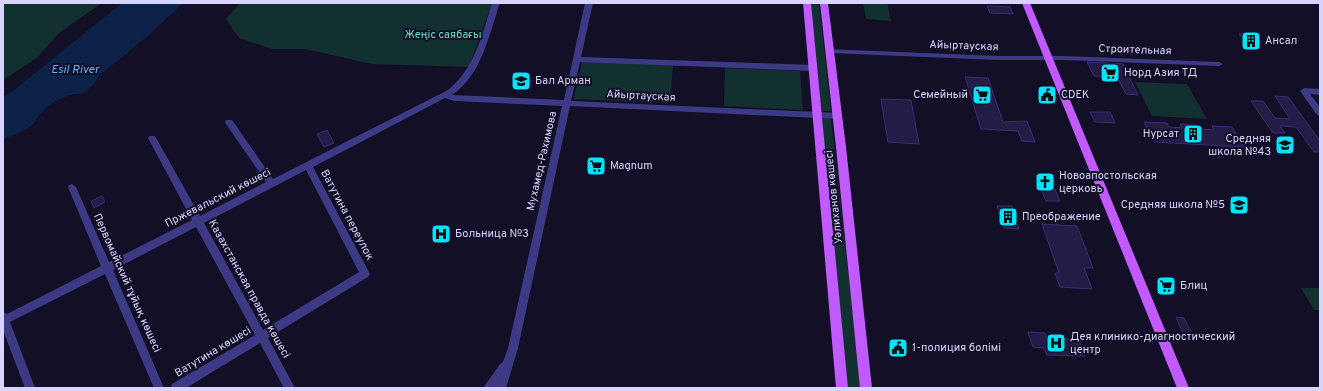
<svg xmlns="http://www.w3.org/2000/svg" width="1323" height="391" font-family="Overpass,sans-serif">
  <rect width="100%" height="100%" fill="#130f26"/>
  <g fill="#12302f">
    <path d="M 3,3 L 102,3 L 59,33 L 37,58 L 3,80 Z"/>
    <path d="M 240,3 L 492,3 L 469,67 L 372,64 L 305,49 L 272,49 L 239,38 L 226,19 Z"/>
    <path d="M 810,3 L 819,3 L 831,111 L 820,111 Z"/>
    <path d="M 863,3 L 887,3 L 891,21 L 866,19 Z"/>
    <path d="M 582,61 L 673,65 L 670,103 L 574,99 Z"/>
    <path d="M 725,68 L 800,71 L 803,110 L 724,106 Z"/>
    <path d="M 1135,82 L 1187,84 L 1207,119 L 1152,116 Z"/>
    <path d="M 821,118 L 831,119 L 861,388 L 847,388 Z"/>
    <path d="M 1301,288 L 1320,288 L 1320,310 L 1314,310 Z"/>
  </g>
  <path fill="#0c2248" d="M 122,3 L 183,3 L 149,35 L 100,75 L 92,86 L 82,94 C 66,92 47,105 37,118 C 36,119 35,122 34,123 C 27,131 13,135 3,139 L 3,97 L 13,91 Z"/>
  <g fill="#241b47" stroke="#3b2d73">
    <path d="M 987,6 L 1010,7 L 1013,14 L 990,13 Z"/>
    <path d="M 1239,34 L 1250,34 L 1255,38 L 1261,45 L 1247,45 Z"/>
    <path d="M 1087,62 L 1123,64 L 1138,95 L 1126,94 L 1117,77 L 1094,76 Z"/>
    <path d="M 965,77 L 988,78 L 1003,122 L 1027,121 L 1035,142 L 1022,141 L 1018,131 L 981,129 Z"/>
    <path d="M 1275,96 L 1288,97 L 1320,141 L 1320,152 L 1314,152 L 1296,127 L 1280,126 L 1285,133 L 1273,133 L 1251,101 L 1263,101 L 1275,118 L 1290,119 Z"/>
    <path d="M 881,99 L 911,100 L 919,144 L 888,142 Z"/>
    <path d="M 1090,112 L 1110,112 L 1115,123 L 1095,122 Z"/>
    <path d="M 1144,122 L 1167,123 L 1169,127 L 1182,128 L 1180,124 L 1198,125 L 1200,129 L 1214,130 L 1212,126 L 1232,127 L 1244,147 L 1154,142 Z"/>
    <path d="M 327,130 L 334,143 L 324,147 L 317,134 Z"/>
    <path d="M 1035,176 L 1049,176 L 1060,201 L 1046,201 Z"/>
    <path d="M 102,196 L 105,202 L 94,208 L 91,201 Z"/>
    <path d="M 997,206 L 1012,206 L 1019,229 L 1004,228 Z"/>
    <path d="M 1042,224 L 1077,226 L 1093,268 L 1084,268 L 1092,289 L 1060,287 L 1055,273 L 1059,273 Z"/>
    <path d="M 1176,317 L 1184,318 L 1194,338 L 1185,338 Z"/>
    <path d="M 1028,332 L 1045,333 L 1047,338 L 1078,339 L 1085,356 L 1047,355 L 1044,348 L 1033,347 Z"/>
  </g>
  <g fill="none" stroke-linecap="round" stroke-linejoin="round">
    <g fill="#3d3a85" fill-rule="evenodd">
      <path d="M 492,3 L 500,3 C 489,34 482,75 452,95 L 564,100 L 585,3 L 593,3 L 581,57 L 813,65 L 817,68 L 813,71 L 580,62 L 571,101 L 838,113 L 842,116 L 838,119 L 570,106 L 518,348 L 506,388 L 496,388 L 496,386 L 495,388 L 483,388 L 500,364 L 503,362 L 508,348 L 562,106 L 454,101 L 445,98 L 313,167 L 370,274 L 368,277 L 268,338 L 295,388 L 284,388 L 260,343 L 186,388 L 171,388 L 172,384 L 255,335 L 196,227 L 113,270 L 164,388 L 154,388 L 105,274 L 10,322 L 35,388 L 25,388 L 3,330 L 3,312 L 7,314 L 101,266 L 68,187 L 69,185 L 72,184 L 76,187 L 109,262 L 192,220 L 148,138 L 149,136 L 155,136 L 200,216 L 266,182 L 226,124 L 225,122 L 226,120 L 232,120 L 273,179 L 448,90 C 475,68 482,35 492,3 ZM 306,170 L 359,272 L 263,330 L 204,223 Z"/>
      <path d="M 826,49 L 998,56 L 1064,56 L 1219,62 L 1223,64 L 1219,66 L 1064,60 L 998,60 L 829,53 L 826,53 Z"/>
      <path d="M 1304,88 L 1320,89 L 1320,95 L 1310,94 L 1320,107 L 1320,116 L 1317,115 L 1300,91 Z"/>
    </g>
    <g fill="#c25bff" fill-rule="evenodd">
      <path d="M 803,3 L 811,3 L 848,388 L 836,388 Z"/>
      <path d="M 820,3 L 828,3 L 846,147 L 872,388 L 860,388 L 836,147 Z"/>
      <path d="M 1022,3 L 1030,3 L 1189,388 L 1177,388 Z"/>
    </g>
  </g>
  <defs>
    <symbol id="building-square" viewBox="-11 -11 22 22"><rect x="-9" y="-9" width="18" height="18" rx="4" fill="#00e5ff" stroke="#130f26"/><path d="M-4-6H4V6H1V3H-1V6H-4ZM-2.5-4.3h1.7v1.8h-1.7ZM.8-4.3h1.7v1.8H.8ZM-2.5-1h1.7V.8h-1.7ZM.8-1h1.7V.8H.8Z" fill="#111"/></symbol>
    <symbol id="supermarket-square" viewBox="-11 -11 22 22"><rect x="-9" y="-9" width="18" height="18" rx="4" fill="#00e5ff" stroke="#130f26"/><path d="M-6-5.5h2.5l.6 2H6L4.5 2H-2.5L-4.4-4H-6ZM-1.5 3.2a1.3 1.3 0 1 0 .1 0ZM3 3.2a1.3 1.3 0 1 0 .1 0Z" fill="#111"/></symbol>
    <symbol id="school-square" viewBox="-11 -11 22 22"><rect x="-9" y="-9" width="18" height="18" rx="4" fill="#00e5ff" stroke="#130f26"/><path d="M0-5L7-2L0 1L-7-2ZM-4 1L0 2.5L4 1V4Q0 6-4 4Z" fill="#111"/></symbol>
    <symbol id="civic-square" viewBox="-11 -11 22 22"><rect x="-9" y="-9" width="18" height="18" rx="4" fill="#00e5ff" stroke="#130f26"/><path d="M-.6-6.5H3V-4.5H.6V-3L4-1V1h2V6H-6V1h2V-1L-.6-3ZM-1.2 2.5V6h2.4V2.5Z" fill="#111"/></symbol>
    <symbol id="church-square" viewBox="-11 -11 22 22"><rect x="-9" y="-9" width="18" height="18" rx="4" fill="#00e5ff" stroke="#130f26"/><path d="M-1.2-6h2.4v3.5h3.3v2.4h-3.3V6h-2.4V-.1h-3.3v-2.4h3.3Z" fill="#111"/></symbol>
    <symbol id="hospital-square" viewBox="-11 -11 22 22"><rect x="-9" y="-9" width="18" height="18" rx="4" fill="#00e5ff" stroke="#130f26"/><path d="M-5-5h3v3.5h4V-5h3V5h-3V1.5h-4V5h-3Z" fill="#111"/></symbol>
  </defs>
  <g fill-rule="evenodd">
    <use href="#building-square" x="1240" y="30" width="22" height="22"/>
    <use href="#supermarket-square" x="1099" y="62" width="22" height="22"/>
    <use href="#school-square" x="510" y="70" width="22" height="22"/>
    <use href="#supermarket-square" x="971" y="84" width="22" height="22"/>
    <use href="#civic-square" x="1036" y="84" width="22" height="22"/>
    <use href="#building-square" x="1182" y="123" width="22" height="22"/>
    <use href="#school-square" x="1274" y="134" width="22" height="22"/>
    <use href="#supermarket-square" x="585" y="155" width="22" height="22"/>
    <use href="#church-square" x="1034" y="171" width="22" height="22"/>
    <use href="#school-square" x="1228" y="194" width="22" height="22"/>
    <use href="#building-square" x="997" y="206" width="22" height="22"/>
    <use href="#hospital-square" x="430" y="223" width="22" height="22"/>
    <use href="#supermarket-square" x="1155" y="275" width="22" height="22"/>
    <use href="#hospital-square" x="1045" y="332" width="22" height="22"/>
    <use href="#civic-square" x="887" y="337" width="22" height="22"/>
  </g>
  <g text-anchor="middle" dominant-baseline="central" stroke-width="4" stroke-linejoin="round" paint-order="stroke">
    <g font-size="11" fill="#5fe0c0" stroke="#130f26">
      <text x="443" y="35">Жеңіс саябағы</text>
    </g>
    <g font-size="11" fill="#d9d4ff" stroke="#130f26" text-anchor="start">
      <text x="1265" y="41">Ансал</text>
      <text x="1124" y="73">Норд Азия ТД</text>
      <text x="535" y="81">Бал Арман</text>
      <text x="968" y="95" text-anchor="end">Семейный</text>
      <text x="1061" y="95">CDEK</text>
      <text x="1179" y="134" text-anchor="end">Нурсат</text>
      <text x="1271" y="139" text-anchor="end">Средняя<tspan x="1271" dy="13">школа №43</tspan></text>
      <text x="610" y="166">Magnum</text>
      <text x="1059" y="176">Новоапостольская<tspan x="1059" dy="13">церковь</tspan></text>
      <text x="1225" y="205" text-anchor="end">Средняя школа №5</text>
      <text x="1022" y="217">Преображение</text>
      <text x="455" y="234">Больница №3</text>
      <text x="1180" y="286">Блиц</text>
      <text x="1070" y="337">Дея клинико-диагностический<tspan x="1070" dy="13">центр</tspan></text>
      <text x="912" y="348">1-полиция болiмi</text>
    </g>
    <g font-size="11" fill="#d9d4ff" stroke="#130f26">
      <text transform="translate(964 46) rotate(2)">Айыртауская</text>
      <text transform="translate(1135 50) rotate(2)">Строительная</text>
      <text transform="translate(641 96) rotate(3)">Айыртауская</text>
      <text transform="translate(542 161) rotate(-77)">Мухамед-Рахимова</text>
      <text transform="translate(834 197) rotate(-96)">Уәлиханов көшесі</text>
      <text transform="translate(218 198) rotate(-27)">Пржевальский көшесі</text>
      <text transform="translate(347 215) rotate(62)">Ватутина переулок</text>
      <text transform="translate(127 283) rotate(66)">Первомайский тұйық көшесі</text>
      <text transform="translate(249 289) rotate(61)">Казахстанская правда көшесі</text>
      <text transform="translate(213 352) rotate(-31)">Ватутина көшесі</text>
    </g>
    <g font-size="12" font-style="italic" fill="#62b6ff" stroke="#130f26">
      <text x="75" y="70">Esil River</text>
    </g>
  </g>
  <rect width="1323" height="391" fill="none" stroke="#d9d4ff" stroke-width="8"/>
</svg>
